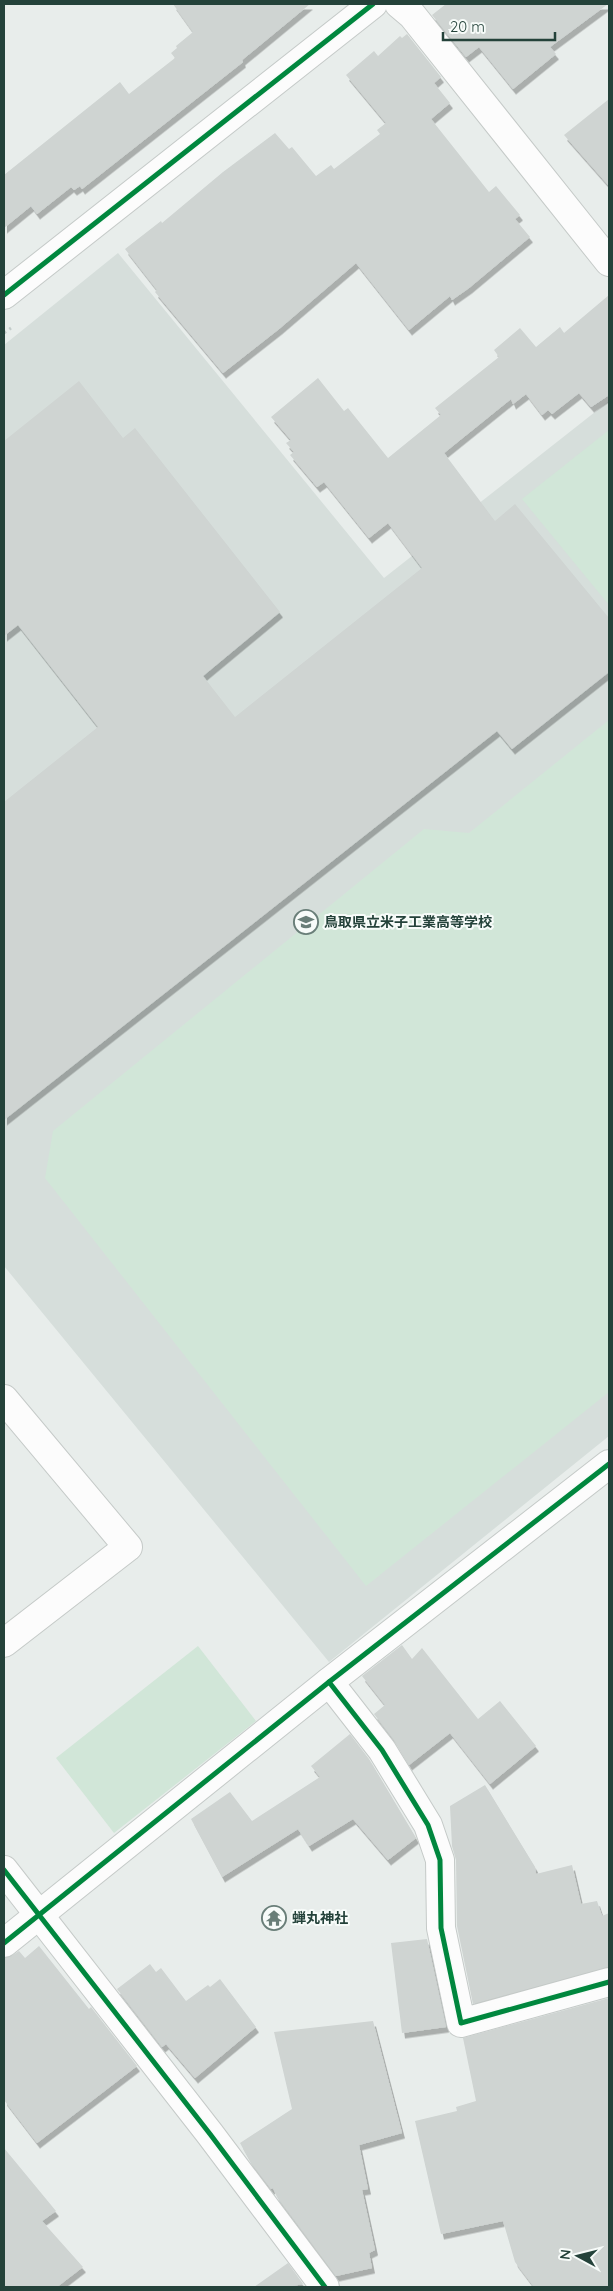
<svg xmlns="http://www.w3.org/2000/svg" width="613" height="2291" font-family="Quicksand,'Noto Sans JP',sans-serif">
  <defs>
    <filter id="shadow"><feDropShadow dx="3" dy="5.5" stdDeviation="0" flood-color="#0004"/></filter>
  </defs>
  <rect width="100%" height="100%" fill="#e8edeb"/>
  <path fill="#d6dedb" d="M 118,253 L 384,578 L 609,401 L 609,1436 L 329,1662 L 4,1266 L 4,345 Z"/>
  <g fill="#d1e6d8">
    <path d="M 609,430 L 609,605 L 522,499 Z"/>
    <path d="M 609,720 L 609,1392 L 366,1586 L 45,1178 L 53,1131 L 424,829 L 469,833 Z"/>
    <path d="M 198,1646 L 256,1721 L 114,1833 L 56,1758 Z"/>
  </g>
  <g fill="#cfd4d2" filter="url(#shadow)">
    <path d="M 173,4 L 310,4 L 242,60 L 243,62 L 82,189 L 80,186 L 74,190 L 71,187 L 37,214 L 31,206 L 4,228 L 4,175 L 120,82 L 129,94 L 175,58 L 171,53 L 177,48 L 176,46 L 193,32 Z"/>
    <path d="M 446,4 L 608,4 L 550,47 L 556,54 L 513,89 L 479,47 L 466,57 L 432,15 Z"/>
    <path d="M 407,34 L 441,77 L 434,83 L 450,103 L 431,119 L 489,192 L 496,186 L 520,215 L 515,219 L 530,237 L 469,288 L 452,300 L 450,296 L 409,330 L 356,263 L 279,329 L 223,373 L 155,292 L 157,290 L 125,249 L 161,221 L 162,223 L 223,172 L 275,133 L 289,149 L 292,147 L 316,176 L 331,165 L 334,169 L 380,134 L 377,130 L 386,123 L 346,75 L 374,51 L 378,56 L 400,36 L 402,38 Z"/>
    <path d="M 609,99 L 609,186 L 564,135 Z"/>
    <path d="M 609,295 L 609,395 L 591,407 L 579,393 L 552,414 L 548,410 L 542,415 L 526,394 L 513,404 L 511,399 L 444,453 L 495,521 L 515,504 L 609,618 L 609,672 L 512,749 L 497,731 L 4,1120 L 4,802 L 98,727 L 18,625 L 4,636 L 4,441 L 79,381 L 123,438 L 135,428 L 280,612 L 203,676 L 235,717 L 422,568 L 388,523 L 369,538 L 324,482 L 317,487 L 290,455 L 294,452 L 286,443 L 291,440 L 271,417 L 318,378 L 344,411 L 348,408 L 388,458 L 441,415 L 435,408 L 499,357 L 494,350 L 520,328 L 536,347 L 560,327 L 564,333 Z"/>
    <path d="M 402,1645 L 412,1659 L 422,1648 L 478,1719 L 500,1701 L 536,1746 L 490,1784 L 450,1733 L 409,1765 L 394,1740 L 374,1714 L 385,1705 L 362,1676 Z"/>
    <path d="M 350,1734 L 369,1759 L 416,1838 L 388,1860 L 353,1819 L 309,1846 L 298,1829 L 222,1877 L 191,1819 L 230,1792 L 252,1821 L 320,1777 L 311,1766 Z"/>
    <path d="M 485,1785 L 535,1867 L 536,1874 L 572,1865 L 581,1904 L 597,1901 L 602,1916 L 609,1913 L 609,1967 L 473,2004 L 457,1926 L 456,1860 L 452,1846 L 450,1806 Z"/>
    <path d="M 427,1939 L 446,2027 L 402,2033 L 391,1943 Z"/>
    <path d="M 39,1946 L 89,2009 L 91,2007 L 137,2066 L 37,2143 L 4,2100 L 4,1958 L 13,1955 L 19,1951 L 25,1958 Z"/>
    <path d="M 150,1964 L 156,1972 L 161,1968 L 186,2001 L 208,1985 L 210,1987 L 220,1979 L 256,2027 L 195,2078 L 166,2044 L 162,2047 L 117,1989 Z"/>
    <path d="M 609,1998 L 609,2287 L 534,2287 L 515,2262 L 503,2221 L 441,2234 L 415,2121 L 457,2111 L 456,2107 L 476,2101 L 463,2038 Z"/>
    <path d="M 373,2021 L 402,2133 L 359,2145 L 368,2189 L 362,2190 L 375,2250 L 369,2253 L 372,2268 L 336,2276 L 277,2197 L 273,2188 L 271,2189 L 251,2163 L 240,2143 L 292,2109 L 274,2032 Z"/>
    <path d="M 4,2148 L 56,2211 L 42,2221 L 83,2267 L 57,2287 L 4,2287 Z"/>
    <path d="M 288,2263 L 303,2284 L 288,2287 L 254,2287 Z"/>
  </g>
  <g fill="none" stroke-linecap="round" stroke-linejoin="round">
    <defs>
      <g id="minor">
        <path d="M 399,4 L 412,15 L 609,262"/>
        <path d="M 4,295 L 373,4"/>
        <path d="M 4,1399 L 128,1547 L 4,1643"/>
        <path d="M 329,1682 L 382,1750 L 428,1825 L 440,1860 L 441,1928 L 461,2023 L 609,1982"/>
        <path d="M 4,1870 L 210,2134 L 325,2287"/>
        <path d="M 4,1943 L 329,1682 L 609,1464"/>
      </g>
    </defs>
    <use href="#minor" stroke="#c5cac8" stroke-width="30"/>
    <path stroke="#c3ccca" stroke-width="3" stroke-dasharray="2.5 4" stroke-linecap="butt" d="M 4,333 L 11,328"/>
    <use href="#minor" stroke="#fcfcfc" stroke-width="28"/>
    <defs>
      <g id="cycleway">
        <path d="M 4,295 L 373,4"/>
        <path d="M 329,1682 L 382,1750 L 428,1825 L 440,1860 L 441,1928 L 461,2023 L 609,1982"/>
        <path d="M 4,1870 L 210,2134 L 325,2287"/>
        <path d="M 4,1943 L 329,1682 L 609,1464"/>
      </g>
    </defs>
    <use href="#cycleway" stroke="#f7fbf9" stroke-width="8"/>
    <use href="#cycleway" stroke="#00873e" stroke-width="5"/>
  </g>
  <defs>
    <symbol id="school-ring" viewBox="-11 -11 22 22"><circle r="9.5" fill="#f7fbf9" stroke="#697e78" stroke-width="1.5"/><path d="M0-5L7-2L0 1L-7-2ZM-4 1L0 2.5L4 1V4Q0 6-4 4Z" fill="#697e78"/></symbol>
    <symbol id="temple-ring" viewBox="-11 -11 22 22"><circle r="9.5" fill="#f7fbf9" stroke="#697e78" stroke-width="1.5"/><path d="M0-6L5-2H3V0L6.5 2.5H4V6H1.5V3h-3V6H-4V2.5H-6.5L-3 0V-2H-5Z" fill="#697e78"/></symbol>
  </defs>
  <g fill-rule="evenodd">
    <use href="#school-ring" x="292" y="908" width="28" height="28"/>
    <use href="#temple-ring" x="260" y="1904" width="28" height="28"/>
  </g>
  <g text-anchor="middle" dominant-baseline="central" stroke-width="4" stroke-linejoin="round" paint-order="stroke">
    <g font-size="14" font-weight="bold" fill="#24423a" stroke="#f7fbf9" text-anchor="start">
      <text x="324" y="922">鳥取県立米子工業高等学校</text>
      <text x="292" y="1918">蝉丸神社</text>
    </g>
  </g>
  <rect width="613" height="2291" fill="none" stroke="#24423a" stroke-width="10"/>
  <g transform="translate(578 2256) rotate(277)" stroke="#f7fbf9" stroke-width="4" paint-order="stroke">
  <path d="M0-4L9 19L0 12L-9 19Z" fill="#24423a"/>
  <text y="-8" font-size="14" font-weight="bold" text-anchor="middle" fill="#24423a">N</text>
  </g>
  <path d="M443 32v8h112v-8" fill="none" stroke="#24423a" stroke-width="2.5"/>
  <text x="450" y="32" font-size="15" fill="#24423a" stroke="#f7fbf9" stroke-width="4" paint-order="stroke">20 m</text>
</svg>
